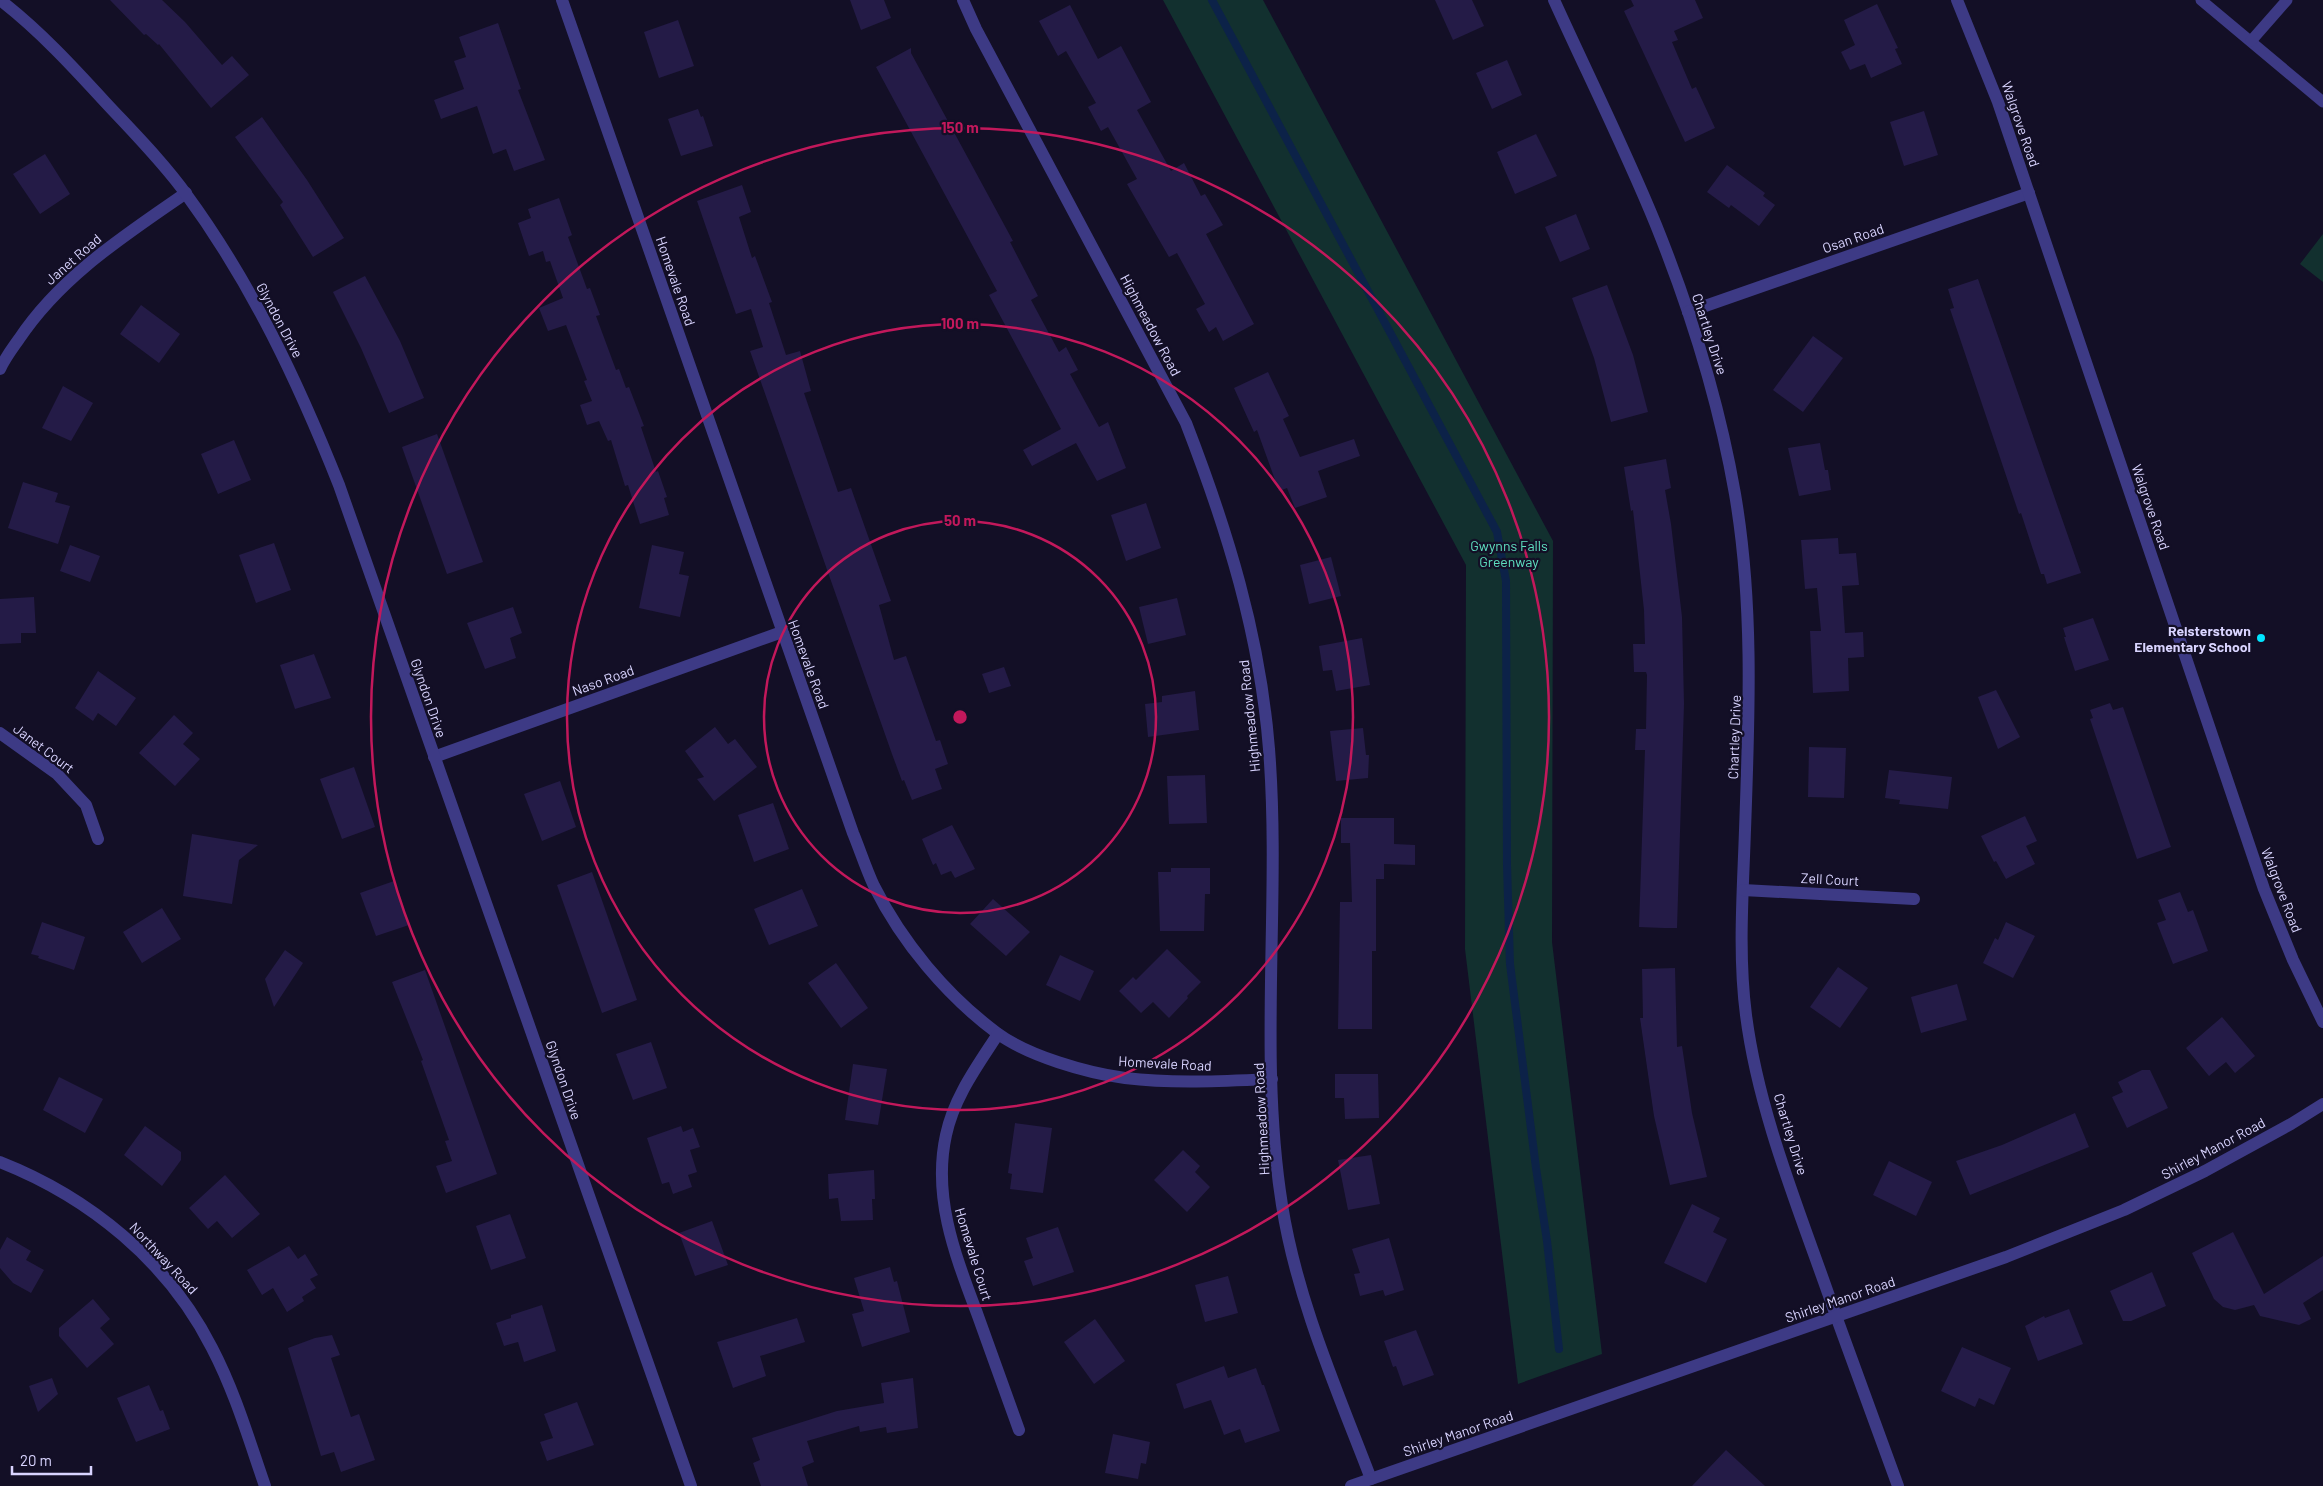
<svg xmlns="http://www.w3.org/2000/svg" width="2323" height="1486" font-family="Barlow,sans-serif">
  <rect width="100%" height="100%" fill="#130f26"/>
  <g fill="#12302f">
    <path d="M 1163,0 L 1263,0 L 1553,541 L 1552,942 L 1602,1354 L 1518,1384 L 1465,949 L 1466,565 Z"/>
    <path d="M 2323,234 L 2323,282 L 2300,264 Z"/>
  </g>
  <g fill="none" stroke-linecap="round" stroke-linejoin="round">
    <path stroke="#0c2248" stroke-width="8" d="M 1212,0 L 1497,532 L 1506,581 L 1507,865 L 1510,964 L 1536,1168 L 1547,1241 L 1559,1349"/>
  </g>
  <g fill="#241b47">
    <path d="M 110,0 L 162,0 L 185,22 L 222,65 L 232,56 L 249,75 L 211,108 L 159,44 L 158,45 L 146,34 L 144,35 Z"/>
    <path d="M 850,0 L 884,0 L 891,18 L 861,30 Z"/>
    <path d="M 1435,0 L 1472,0 L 1484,26 L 1453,40 Z"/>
    <path d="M 1631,0 L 1695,0 L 1703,18 L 1674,31 L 1678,40 L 1672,42 L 1692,89 L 1696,87 L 1715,128 L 1685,142 L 1624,11 L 1634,6 Z"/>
    <path d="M 1877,4 L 1898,48 L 1895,49 L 1902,64 L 1871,78 L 1865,64 L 1850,70 L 1841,52 L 1855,45 L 1844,20 Z"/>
    <path d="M 1070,5 L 1098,59 L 1121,46 L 1151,102 L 1137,110 L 1171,171 L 1184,163 L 1201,196 L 1205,194 L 1223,225 L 1206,234 L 1254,324 L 1223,341 L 1216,327 L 1209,332 L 1196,309 L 1205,304 L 1177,253 L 1169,257 L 1127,184 L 1137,179 L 1108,127 L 1101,131 L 1088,107 L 1096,103 L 1066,51 L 1058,56 L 1039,21 Z"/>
    <path d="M 678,20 L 694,66 L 659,78 L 644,32 Z"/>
    <path d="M 498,23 L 521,89 L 518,90 L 545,160 L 514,171 L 506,149 L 493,154 L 477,106 L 441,119 L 434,100 L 464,89 L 454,61 L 466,57 L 459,37 Z"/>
    <path d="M 911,48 L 911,53 L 1013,241 L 1010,242 L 1038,296 L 1031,300 L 1059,352 L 1066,347 L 1078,370 L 1070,374 L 1099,427 L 1108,422 L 1126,468 L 1097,481 L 1076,443 L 1032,466 L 1023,450 L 1061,429 L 989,295 L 997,291 L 876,67 Z"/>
    <path d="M 1507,60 L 1522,95 L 1492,109 L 1476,73 Z"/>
    <path d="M 698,109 L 701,117 L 703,116 L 713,146 L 681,156 L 668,119 Z"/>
    <path d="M 1924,111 L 1938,155 L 1904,166 L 1890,122 Z"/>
    <path d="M 262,117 L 307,180 L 344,238 L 313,257 L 280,205 L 283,202 L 235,137 Z"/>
    <path d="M 1536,134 L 1557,176 L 1515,194 L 1497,152 Z"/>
    <path d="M 45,154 L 70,194 L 40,214 L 13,174 Z"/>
    <path d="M 1727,165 L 1765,193 L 1763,196 L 1775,205 L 1759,226 L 1731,205 L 1729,208 L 1707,192 Z"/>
    <path d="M 742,185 L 751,212 L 739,217 L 752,258 L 755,256 L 772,302 L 769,303 L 786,355 L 800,351 L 811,391 L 804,393 L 838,492 L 851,488 L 891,601 L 879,605 L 894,660 L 906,656 L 936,741 L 940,740 L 948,764 L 935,769 L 942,789 L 912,800 L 904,780 L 902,781 L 892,754 L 750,351 L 763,347 L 751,309 L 736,314 L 697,201 Z"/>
    <path d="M 559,198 L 572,235 L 568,237 L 587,289 L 590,288 L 600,315 L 596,316 L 616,370 L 619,369 L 626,388 L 629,387 L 644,426 L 641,427 L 656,472 L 658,471 L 667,497 L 664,498 L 669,515 L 640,524 L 628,485 L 625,486 L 611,440 L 608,441 L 599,421 L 587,425 L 580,405 L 592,401 L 584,381 L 587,380 L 566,325 L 548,331 L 539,308 L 563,298 L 550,261 L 546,262 L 543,251 L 529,256 L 518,223 L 531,218 L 528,209 Z"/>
    <path d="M 1576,214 L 1590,249 L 1560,262 L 1545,227 Z"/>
    <path d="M 365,276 L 400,341 L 424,398 L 389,413 L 361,348 L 333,292 Z"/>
    <path d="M 1978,279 L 2081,573 L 2047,584 L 2044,574 L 2041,574 L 2021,513 L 2019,514 L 1950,309 L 1954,308 L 1948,289 Z"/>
    <path d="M 1607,285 L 1633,355 L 1648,412 L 1611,422 L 1594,358 L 1572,298 Z"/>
    <path d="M 141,305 L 180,334 L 159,363 L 120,334 Z"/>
    <path d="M 1813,336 L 1843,358 L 1803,412 L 1773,390 Z"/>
    <path d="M 1268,372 L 1289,416 L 1283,419 L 1300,457 L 1354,439 L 1360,456 L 1318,471 L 1327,497 L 1295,508 L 1287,488 L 1279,491 L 1257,430 L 1254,432 L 1234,388 Z"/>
    <path d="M 63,386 L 93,403 L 71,441 L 42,428 Z"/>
    <path d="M 437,434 L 483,562 L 447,574 L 402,447 Z"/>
    <path d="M 234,440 L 251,480 L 218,494 L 201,454 Z"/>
    <path d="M 1820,443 L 1825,470 L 1828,470 L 1831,490 L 1799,496 L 1788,448 Z"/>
    <path d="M 1666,459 L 1671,488 L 1665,490 L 1671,524 L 1682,617 L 1684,704 L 1677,928 L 1664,928 L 1639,927 L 1645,750 L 1635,750 L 1636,729 L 1646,729 L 1647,675 L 1646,672 L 1634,672 L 1633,644 L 1645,644 L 1644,610 L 1633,510 L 1631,511 L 1624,467 Z"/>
    <path d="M 23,482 L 58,493 L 55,502 L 70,506 L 58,544 L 8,528 Z"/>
    <path d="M 1146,503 L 1161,548 L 1126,561 L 1111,515 Z"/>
    <path d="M 1838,538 L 1839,554 L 1856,553 L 1859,585 L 1842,586 L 1845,633 L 1863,632 L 1864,657 L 1848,658 L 1849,691 L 1813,693 L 1810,631 L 1821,631 L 1817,588 L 1805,589 L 1801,540 Z"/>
    <path d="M 274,543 L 291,590 L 256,603 L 239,555 Z"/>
    <path d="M 70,545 L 100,556 L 90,582 L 60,571 Z"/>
    <path d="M 652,545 L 684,552 L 679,574 L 689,576 L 680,617 L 639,608 Z"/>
    <path d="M 1331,557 L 1341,596 L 1309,604 L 1300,565 Z"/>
    <path d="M 34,597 L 36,633 L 21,633 L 21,643 L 0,644 L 0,599 Z"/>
    <path d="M 1177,598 L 1186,635 L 1148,644 L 1139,607 Z"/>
    <path d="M 513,607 L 522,633 L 510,638 L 516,658 L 485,669 L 467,623 Z"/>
    <path d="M 2093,618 L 2109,660 L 2075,671 L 2064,637 L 2066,637 L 2063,628 Z"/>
    <path d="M 1362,638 L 1370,685 L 1336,691 L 1332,670 L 1323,671 L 1319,646 Z"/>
    <path d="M 314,654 L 331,698 L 295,709 L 280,665 Z"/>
    <path d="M 1004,667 L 1011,686 L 989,693 L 982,674 Z"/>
    <path d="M 98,671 L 136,698 L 116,726 L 98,713 L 93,721 L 75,708 Z"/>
    <path d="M 1996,690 L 2020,737 L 1998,749 L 1978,697 Z"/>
    <path d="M 1195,691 L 1199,730 L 1148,737 L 1145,704 L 1162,702 L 1162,696 Z"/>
    <path d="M 2110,703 L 2113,710 L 2123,707 L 2171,847 L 2137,859 L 2090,719 L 2093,718 L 2090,710 Z"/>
    <path d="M 174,715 L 193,733 L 183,744 L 200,759 L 175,786 L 139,753 Z"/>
    <path d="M 715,727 L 728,744 L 735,739 L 757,767 L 714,801 L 697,779 L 704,777 L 685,751 Z"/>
    <path d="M 1363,728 L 1366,755 L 1369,755 L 1368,778 L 1336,781 L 1330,731 Z"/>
    <path d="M 1809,747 L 1846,748 L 1844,798 L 1808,797 Z"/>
    <path d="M 354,767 L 375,827 L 342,839 L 320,779 Z"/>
    <path d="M 1889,770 L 1952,777 L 1948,809 L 1899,804 L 1900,800 L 1885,798 Z"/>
    <path d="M 1205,775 L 1207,823 L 1169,824 L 1167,776 Z"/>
    <path d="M 560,781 L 576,827 L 542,841 L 524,794 Z"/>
    <path d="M 773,803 L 789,849 L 754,862 L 738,815 Z"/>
    <path d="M 2025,816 L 2037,841 L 2026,846 L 2035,864 L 2006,879 L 1996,861 L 1994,862 L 1981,836 Z"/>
    <path d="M 1341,818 L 1394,818 L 1394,844 L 1415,845 L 1415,865 L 1384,864 L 1384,879 L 1376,879 L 1376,951 L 1372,951 L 1372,1029 L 1338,1029 L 1340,902 L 1352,902 L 1350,843 L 1341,843 Z"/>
    <path d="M 952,825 L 975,869 L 955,878 L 951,871 L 941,875 L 936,863 L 933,865 L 922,839 Z"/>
    <path d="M 192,834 L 258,845 L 239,860 L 232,904 L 183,896 Z"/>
    <path d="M 1171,868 L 1210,868 L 1210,894 L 1205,894 L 1204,931 L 1160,931 L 1158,872 L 1171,872 Z"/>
    <path d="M 592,872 L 637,1000 L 602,1013 L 557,885 Z"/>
    <path d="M 394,881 L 409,925 L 376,936 L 360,893 Z"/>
    <path d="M 802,889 L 818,926 L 769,945 L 754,909 Z"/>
    <path d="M 2180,892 L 2188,912 L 2193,910 L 2208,951 L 2173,964 L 2157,923 L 2166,920 L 2158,900 Z"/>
    <path d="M 993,899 L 1030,932 L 1006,956 L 970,924 Z"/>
    <path d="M 162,908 L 181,939 L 142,963 L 123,932 Z"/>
    <path d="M 42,922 L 85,937 L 74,970 L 38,958 L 39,956 L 31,954 Z"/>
    <path d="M 2006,922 L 2035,936 L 2013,978 L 1983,963 L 1995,938 L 1998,940 Z"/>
    <path d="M 1167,949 L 1201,982 L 1187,996 L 1188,998 L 1169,1018 L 1153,1002 L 1141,1013 L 1119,991 L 1133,977 L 1136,980 Z"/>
    <path d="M 285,950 L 303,963 L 274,1007 L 265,979 Z"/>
    <path d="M 1060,955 L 1094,971 L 1080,1001 L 1046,985 Z"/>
    <path d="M 836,963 L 868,1008 L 841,1028 L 808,983 Z"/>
    <path d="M 1838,967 L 1868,988 L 1840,1028 L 1810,1007 Z"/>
    <path d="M 1675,968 L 1677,1047 L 1682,1046 L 1692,1113 L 1707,1177 L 1670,1185 L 1654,1116 L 1640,1018 L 1643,1018 L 1642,969 Z"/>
    <path d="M 425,970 L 497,1174 L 446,1193 L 436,1166 L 452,1161 L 445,1141 L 449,1140 L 421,1061 L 423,1060 L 392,982 Z"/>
    <path d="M 1957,984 L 1967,1020 L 1921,1033 L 1911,997 Z"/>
    <path d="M 2222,1017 L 2255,1056 L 2235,1073 L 2226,1062 L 2209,1076 L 2186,1048 Z"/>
    <path d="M 651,1042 L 667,1088 L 633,1100 L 616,1054 Z"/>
    <path d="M 853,1064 L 887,1069 L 878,1125 L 845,1120 Z"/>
    <path d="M 2142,1070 L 2150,1070 L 2168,1108 L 2127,1128 L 2112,1097 L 2123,1092 L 2118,1082 Z"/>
    <path d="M 1335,1074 L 1378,1074 L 1379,1118 L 1345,1119 L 1344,1098 L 1335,1098 Z"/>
    <path d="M 59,1077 L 103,1099 L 85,1133 L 43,1110 Z"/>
    <path d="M 2075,1113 L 2089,1147 L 1970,1195 L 1956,1161 L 2002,1145 Z"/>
    <path d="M 1015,1123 L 1052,1128 L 1043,1193 L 1010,1189 L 1012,1174 L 1008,1173 Z"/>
    <path d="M 145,1126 L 181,1152 L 181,1160 L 162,1186 L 124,1155 Z"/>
    <path d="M 681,1126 L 683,1132 L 693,1128 L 700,1147 L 690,1150 L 697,1172 L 688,1175 L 692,1187 L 673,1194 L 669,1182 L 662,1184 L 647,1138 Z"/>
    <path d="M 1183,1150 L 1200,1166 L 1195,1172 L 1210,1187 L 1187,1212 L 1154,1180 Z"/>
    <path d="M 1371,1155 L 1380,1204 L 1348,1210 L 1338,1160 Z"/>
    <path d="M 1889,1161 L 1932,1182 L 1916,1216 L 1873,1195 Z"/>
    <path d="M 874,1170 L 875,1199 L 872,1199 L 873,1220 L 841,1221 L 838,1198 L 829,1199 L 828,1174 Z"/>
    <path d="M 225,1175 L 260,1214 L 232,1238 L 217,1221 L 208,1229 L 189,1208 Z"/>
    <path d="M 1692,1204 L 1720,1218 L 1713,1232 L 1727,1239 L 1706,1283 L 1664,1263 Z"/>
    <path d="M 510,1214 L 526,1258 L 491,1270 L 476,1226 Z"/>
    <path d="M 712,1221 L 728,1265 L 695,1276 L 679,1233 Z"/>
    <path d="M 1058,1227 L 1074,1272 L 1033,1286 L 1024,1261 L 1033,1258 L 1026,1238 Z"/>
    <path d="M 2233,1232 L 2264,1294 L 2323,1256 L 2323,1290 L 2303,1303 L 2311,1319 L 2299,1325 L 2260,1316 L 2254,1305 L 2235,1310 L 2223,1307 L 2214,1299 L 2192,1253 Z"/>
    <path d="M 7,1237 L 31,1251 L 26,1260 L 44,1270 L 31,1293 L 13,1283 L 0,1268 L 0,1250 Z"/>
    <path d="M 1389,1238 L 1404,1290 L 1385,1296 L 1383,1290 L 1360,1296 L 1354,1274 L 1360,1273 L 1352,1249 Z"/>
    <path d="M 289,1246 L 298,1259 L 305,1254 L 318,1275 L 310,1279 L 316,1288 L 302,1297 L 304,1301 L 287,1312 L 273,1288 L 262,1295 L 247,1270 Z"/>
    <path d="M 890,1267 L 894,1282 L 897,1281 L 910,1332 L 862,1347 L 852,1314 L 864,1311 L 854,1278 Z"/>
    <path d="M 2152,1272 L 2166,1306 L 2131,1321 L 2123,1321 L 2110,1291 Z"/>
    <path d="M 1228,1276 L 1238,1313 L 1205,1322 L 1195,1285 Z"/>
    <path d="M 93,1299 L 110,1319 L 100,1328 L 114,1344 L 87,1368 L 59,1336 L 59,1328 Z"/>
    <path d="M 542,1305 L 556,1351 L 524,1362 L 518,1342 L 504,1346 L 496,1323 L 511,1318 L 511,1315 Z"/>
    <path d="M 2069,1309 L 2083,1344 L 2038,1361 L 2025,1326 L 2044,1316 L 2045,1318 Z"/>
    <path d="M 797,1318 L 805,1342 L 760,1356 L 766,1376 L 733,1388 L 717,1342 Z"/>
    <path d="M 1095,1319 L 1125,1361 L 1094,1384 L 1064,1342 Z"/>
    <path d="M 1416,1330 L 1434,1375 L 1403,1386 L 1396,1366 L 1393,1367 L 1384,1341 Z"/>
    <path d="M 332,1335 L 340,1355 L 331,1358 L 351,1417 L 359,1414 L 375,1460 L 341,1472 L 334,1452 L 321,1456 L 288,1348 L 315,1338 Z"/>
    <path d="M 1962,1347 L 2011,1368 L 1994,1405 L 1979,1398 L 1975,1407 L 1941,1391 Z"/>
    <path d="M 1224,1366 L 1228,1378 L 1256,1368 L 1262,1385 L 1264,1385 L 1280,1431 L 1245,1443 L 1240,1429 L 1224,1435 L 1211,1400 L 1184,1409 L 1176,1384 Z"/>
    <path d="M 52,1378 L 58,1394 L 38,1412 L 29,1386 Z"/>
    <path d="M 913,1378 L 918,1428 L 887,1433 L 886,1427 L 860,1432 L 859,1426 L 807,1441 L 814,1462 L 802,1467 L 808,1486 L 761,1486 L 753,1463 L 760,1460 L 752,1438 L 837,1411 L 884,1403 L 881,1383 Z"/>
    <path d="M 149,1385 L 160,1411 L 163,1410 L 170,1429 L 136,1442 L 117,1398 Z"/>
    <path d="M 577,1402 L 594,1445 L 547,1461 L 540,1442 L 553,1438 L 544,1414 Z"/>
    <path d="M 1113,1434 L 1150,1442 L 1146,1464 L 1141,1463 L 1138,1479 L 1105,1473 Z"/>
    <path d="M 1726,1450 L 1765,1486 L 1692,1486 Z"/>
  </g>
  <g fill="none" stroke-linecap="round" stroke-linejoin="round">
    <g stroke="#3d3a85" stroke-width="11">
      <path d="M 2201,0 L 2323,102"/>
      <path d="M 2251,41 L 2287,0"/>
    </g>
    <g stroke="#3d3a85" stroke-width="12">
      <path d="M 562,0 L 853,833 C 860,850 866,869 874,886 C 902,942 946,995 997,1033 C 1028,1056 1087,1073 1125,1078 C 1174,1084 1223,1081 1272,1079"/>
      <path d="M 963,0 L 976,29 L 1186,423 C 1227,529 1260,635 1269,749 C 1281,900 1258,1055 1282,1205 C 1297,1300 1337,1390 1371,1479"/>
      <path d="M 1554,0 C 1588,75 1625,149 1656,225 C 1691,312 1719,402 1735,494 C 1754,605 1749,718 1745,830 C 1743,891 1738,954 1746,1015 C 1759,1117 1803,1219 1836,1316"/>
      <path d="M 1688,312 L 2029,193"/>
      <path d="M 0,369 C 5,358 12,349 19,339 C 61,276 124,236 186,193"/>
      <path d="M 0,733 L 57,774 L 86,805 L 98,839"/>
      <path d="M 434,757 L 782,632"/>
      <path d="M 1743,890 L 1914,899"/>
      <path d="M 998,1034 C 978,1065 954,1097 946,1135 C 932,1198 956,1257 978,1316 C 992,1354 1005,1392 1019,1430"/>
      <path d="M 0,1162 C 89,1197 168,1261 212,1348 C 235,1392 249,1440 265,1486"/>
    </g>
    <g stroke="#3d3a85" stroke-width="12">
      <path d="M 0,0 C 39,30 73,67 106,103 C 133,132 163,162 186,194 C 252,284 298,382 339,485 L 691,1486"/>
      <path d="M 1957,0 L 1998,102 L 2264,889 L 2293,960 L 2323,1022"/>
      <path d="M 1836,1316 L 1898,1486"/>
      <path d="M 1351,1486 L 2006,1257 L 2124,1210 L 2205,1171 L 2291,1124 L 2323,1104"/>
    </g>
  </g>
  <g fill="none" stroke="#c2185b" stroke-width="2.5">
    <circle cx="960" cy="717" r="196"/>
    <circle cx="960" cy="717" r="393"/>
    <circle cx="960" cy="717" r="589"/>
  </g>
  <circle fill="#00e5ff" stroke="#130f26" stroke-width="2" cx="2261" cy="638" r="5"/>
  <g text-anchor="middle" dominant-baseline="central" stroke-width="4.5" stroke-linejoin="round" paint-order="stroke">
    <g font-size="14" fill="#d9d4ff" stroke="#130f26">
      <text transform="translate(2021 124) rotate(71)">Walgrove Road</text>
      <text transform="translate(1853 238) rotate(-19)">Osan Road</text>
      <text transform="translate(73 259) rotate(-41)">Janet Road</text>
      <text transform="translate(676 281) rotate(71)">Homevale Road</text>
      <text transform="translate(280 320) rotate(62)">Glyndon Drive</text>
      <text transform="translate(1151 325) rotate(62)">Highmeadow Road</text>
      <text transform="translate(1710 334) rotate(72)">Chartley Drive</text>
      <text transform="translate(2151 507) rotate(71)">Walgrove Road</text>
      <text transform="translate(809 664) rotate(70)">Homevale Road</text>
      <text transform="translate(603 680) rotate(-20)">Naso Road</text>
      <text transform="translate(429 698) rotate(71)">Glyndon Drive</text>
      <text transform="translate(1249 716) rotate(-96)">Highmeadow Road</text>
      <text transform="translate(1734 737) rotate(-88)">Chartley Drive</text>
      <text transform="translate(44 748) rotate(37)">Janet Court</text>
      <text transform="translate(1830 879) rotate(3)">Zell Court</text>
      <text transform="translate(2282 890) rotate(69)">Walgrove Road</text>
      <text transform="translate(1165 1063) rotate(3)">Homevale Road</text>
      <text transform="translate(564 1080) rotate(71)">Glyndon Drive</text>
      <text transform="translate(1261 1119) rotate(-93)">Highmeadow Road</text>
      <text transform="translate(1791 1134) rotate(73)">Chartley Drive</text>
      <text transform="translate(2213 1148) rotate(-28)">Shirley Manor Road</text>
      <text transform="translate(974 1254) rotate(73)">Homevale Court</text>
      <text transform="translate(164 1258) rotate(47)">Northway Road</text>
      <text transform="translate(1840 1299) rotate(-19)">Shirley Manor Road</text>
      <text transform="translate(1458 1433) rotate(-19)">Shirley Manor Road</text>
    </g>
    <g font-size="14" fill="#5fe0c0" stroke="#130f26">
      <text x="1509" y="545">Gwynns Falls<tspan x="1509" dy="16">Greenway</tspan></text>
    </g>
    <g font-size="14" font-weight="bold" fill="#d9d4ff" stroke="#130f26" text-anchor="end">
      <text x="2251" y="630">Reisterstown<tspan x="2251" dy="16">Elementary School</tspan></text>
    </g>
  </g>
  <circle cx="960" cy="717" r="8" fill="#c2185b" stroke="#130f26" stroke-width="2.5"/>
  <g font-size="15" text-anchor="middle" font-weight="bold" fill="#c2185b" stroke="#130f26" stroke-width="4.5" stroke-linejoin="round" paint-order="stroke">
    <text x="960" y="133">150 m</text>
    <text x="960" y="329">100 m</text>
    <text x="960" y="526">50 m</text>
  </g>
  <path d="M12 1466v8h79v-8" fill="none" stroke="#d9d4ff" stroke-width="2.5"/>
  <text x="20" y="1466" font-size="15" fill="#d9d4ff" stroke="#130f26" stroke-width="4" paint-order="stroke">20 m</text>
</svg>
